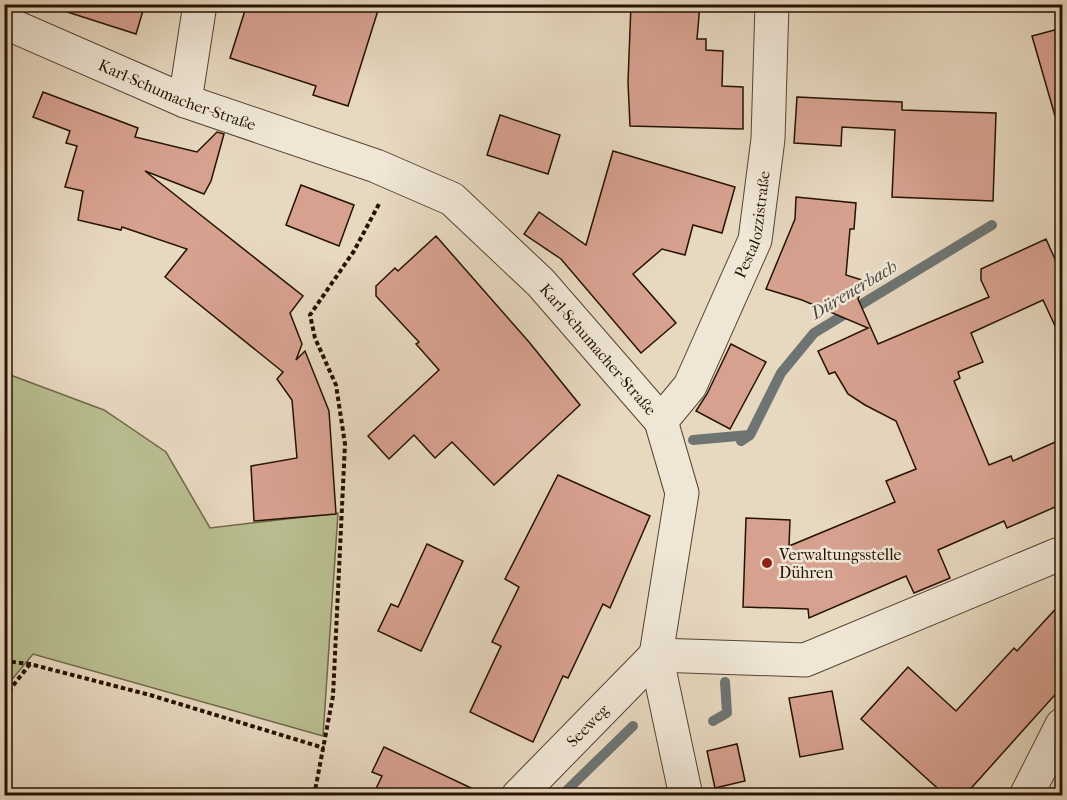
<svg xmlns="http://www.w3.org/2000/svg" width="1067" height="800" font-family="'IM FELL French Canon',serif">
  <rect width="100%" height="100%" fill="#e7d8c0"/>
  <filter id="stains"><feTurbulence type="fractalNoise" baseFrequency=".00333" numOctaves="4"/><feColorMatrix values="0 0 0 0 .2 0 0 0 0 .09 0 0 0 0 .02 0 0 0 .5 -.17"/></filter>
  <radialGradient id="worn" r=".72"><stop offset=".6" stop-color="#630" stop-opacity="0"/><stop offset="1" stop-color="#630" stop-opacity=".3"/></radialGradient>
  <path fill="#b9be90" stroke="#706848" stroke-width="1.5" d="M 5,373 L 104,410 L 166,452 L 210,528 L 338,513 L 323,736 L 33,654 L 5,688 Z"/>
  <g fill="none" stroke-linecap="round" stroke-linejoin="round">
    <g stroke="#6d7472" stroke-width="10">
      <path d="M 693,440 L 749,435"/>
      <path d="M 741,441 L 750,435 L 781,373 L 814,333 L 992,225"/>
      <path d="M 713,721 L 727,713 L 725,682"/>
      <path d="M 561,796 L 633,726"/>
    </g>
  </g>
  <g fill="#d7a190" stroke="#261201" stroke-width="1.5">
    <path d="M 62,4 L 145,4 L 136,34 L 61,10 Z"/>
    <path d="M 247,4 L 380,4 L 348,106 L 313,95 L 316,86 L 230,58 Z"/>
    <path d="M 631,4 L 700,4 L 697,39 L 706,39 L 706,50 L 723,51 L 722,86 L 743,87 L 743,129 L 630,126 L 628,82 Z"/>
    <path d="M 1062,28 L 1062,115 L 1055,116 L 1032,36 Z"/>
    <path d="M 43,92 L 138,128 L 135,137 L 197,152 L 217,132 L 224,134 L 211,181 L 204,194 L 145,171 L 303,296 L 290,313 L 302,344 L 296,360 L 305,351 L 329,411 L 336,514 L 254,521 L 251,466 L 297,458 L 292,400 L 277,379 L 283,372 L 165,277 L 187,249 L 122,227 L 121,230 L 78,220 L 83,191 L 65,187 L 77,146 L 66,143 L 70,131 L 33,117 Z"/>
    <path d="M 797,97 L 902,102 L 902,110 L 996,113 L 993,201 L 892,197 L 895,130 L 842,127 L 841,146 L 794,143 Z"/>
    <path d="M 500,115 L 560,135 L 548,174 L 487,155 Z"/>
    <path d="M 613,151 L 735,187 L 722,233 L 693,225 L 685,255 L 662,249 L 633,274 L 676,323 L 641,353 L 561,259 L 524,234 L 539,212 L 586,245 Z"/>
    <path d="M 301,185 L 354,205 L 339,246 L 286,225 Z"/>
    <path d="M 796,197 L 856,203 L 854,229 L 850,229 L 846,275 L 865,281 L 858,299 L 878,344 L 989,297 L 981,280 L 981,269 L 1046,239 L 1062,275 L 1062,341 L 1043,300 L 971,333 L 983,362 L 958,372 L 960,378 L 954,381 L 989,465 L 1011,456 L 1013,461 L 1062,439 L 1062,504 L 1007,528 L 1004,521 L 938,550 L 950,578 L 914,593 L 906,576 L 809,618 L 808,609 L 743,607 L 746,518 L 790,520 L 789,546 L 895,502 L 886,481 L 916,469 L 896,421 L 865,405 L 848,394 L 835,372 L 829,374 L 818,351 L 868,328 L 802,300 L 766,289 L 795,219 Z"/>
    <path d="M 436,236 L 529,342 L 580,405 L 494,485 L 452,442 L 435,458 L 414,435 L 389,459 L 368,436 L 439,370 L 416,344 L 419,342 L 376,296 L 376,286 L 395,268 L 398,271 Z"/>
    <path d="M 731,344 L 766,362 L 730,429 L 696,411 L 707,394 Z"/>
    <path d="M 558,475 L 650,516 L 610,608 L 603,604 L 568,678 L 563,676 L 533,742 L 470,712 L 501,646 L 492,642 L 519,587 L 505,579 Z"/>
    <path d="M 427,544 L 463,561 L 421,651 L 378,631 L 391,604 L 398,607 Z"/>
    <path d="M 1062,602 L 1062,687 L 965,795 L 945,795 L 861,719 L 908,667 L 956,711 L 1014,648 L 1017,651 Z"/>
    <path d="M 832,691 L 843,749 L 800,757 L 789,698 Z"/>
    <path d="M 737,744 L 745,781 L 715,788 L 707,751 Z"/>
    <path d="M 384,747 L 486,795 L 373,795 L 382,776 L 372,772 Z"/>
  </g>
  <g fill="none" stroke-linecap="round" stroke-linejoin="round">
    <defs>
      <g id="minor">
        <path id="s1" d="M 4,22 L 185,101 L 376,166 L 452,199 L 541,283 L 661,421 L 682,493 L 656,655 L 686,796"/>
        <path d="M 185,101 L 200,4"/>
        <path id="s2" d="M 661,421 L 690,386 L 755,240 L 768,139 L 772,4"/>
        <path d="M 656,655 L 805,660 L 1057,555 L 1062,555"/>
        <path id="s3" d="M 518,796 L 656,655"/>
        <path d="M 1026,796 L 1062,725"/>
      </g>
    </defs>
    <use href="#minor" stroke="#564431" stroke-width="35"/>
    <g stroke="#261201" stroke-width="4" stroke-dasharray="4.5 3" stroke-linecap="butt">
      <path d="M 4,661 L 30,664 L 150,695 L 324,748"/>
      <path d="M 4,697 L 30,664"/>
      <path d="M 314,796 L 333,696 L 345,444 L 336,385 L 315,338 L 310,315 L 354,251 L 379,204"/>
    </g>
    <use href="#minor" stroke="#efe6d6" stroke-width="33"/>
  </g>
  <circle fill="#8f2418" stroke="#efe6d6" stroke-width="2" cx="767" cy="563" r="6"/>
  <g text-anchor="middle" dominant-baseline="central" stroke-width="5" stroke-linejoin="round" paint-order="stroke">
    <g font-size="16" fill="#261201" stroke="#efe6d6">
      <text stroke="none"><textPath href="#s1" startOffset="188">Karl-Schumacher-Straße</textPath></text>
      <text stroke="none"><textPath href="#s2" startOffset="220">Pestalozzistraße</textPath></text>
      <text stroke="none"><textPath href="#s1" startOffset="692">Karl-Schumacher-Straße</textPath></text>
      <text stroke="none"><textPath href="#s3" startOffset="99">Seeweg</textPath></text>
    </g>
    <g font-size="16" fill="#261201" stroke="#efe6d6" text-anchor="start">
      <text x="779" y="554">Verwaltungsstelle<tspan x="779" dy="18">Dühren</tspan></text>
    </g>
    <g font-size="18" font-style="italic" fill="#504b43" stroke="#efe6d6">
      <text transform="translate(854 290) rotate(-31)">Dürenerbach</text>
    </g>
  </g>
  <rect width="1067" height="800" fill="none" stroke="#e7d8c0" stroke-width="24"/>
  <rect x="6" y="6" width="1055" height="788" fill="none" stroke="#261201" stroke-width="3"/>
  <rect x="12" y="12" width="1043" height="776" fill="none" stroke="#261201" stroke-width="1.5"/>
  <rect width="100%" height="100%" filter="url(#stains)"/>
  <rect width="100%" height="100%" fill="url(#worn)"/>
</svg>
